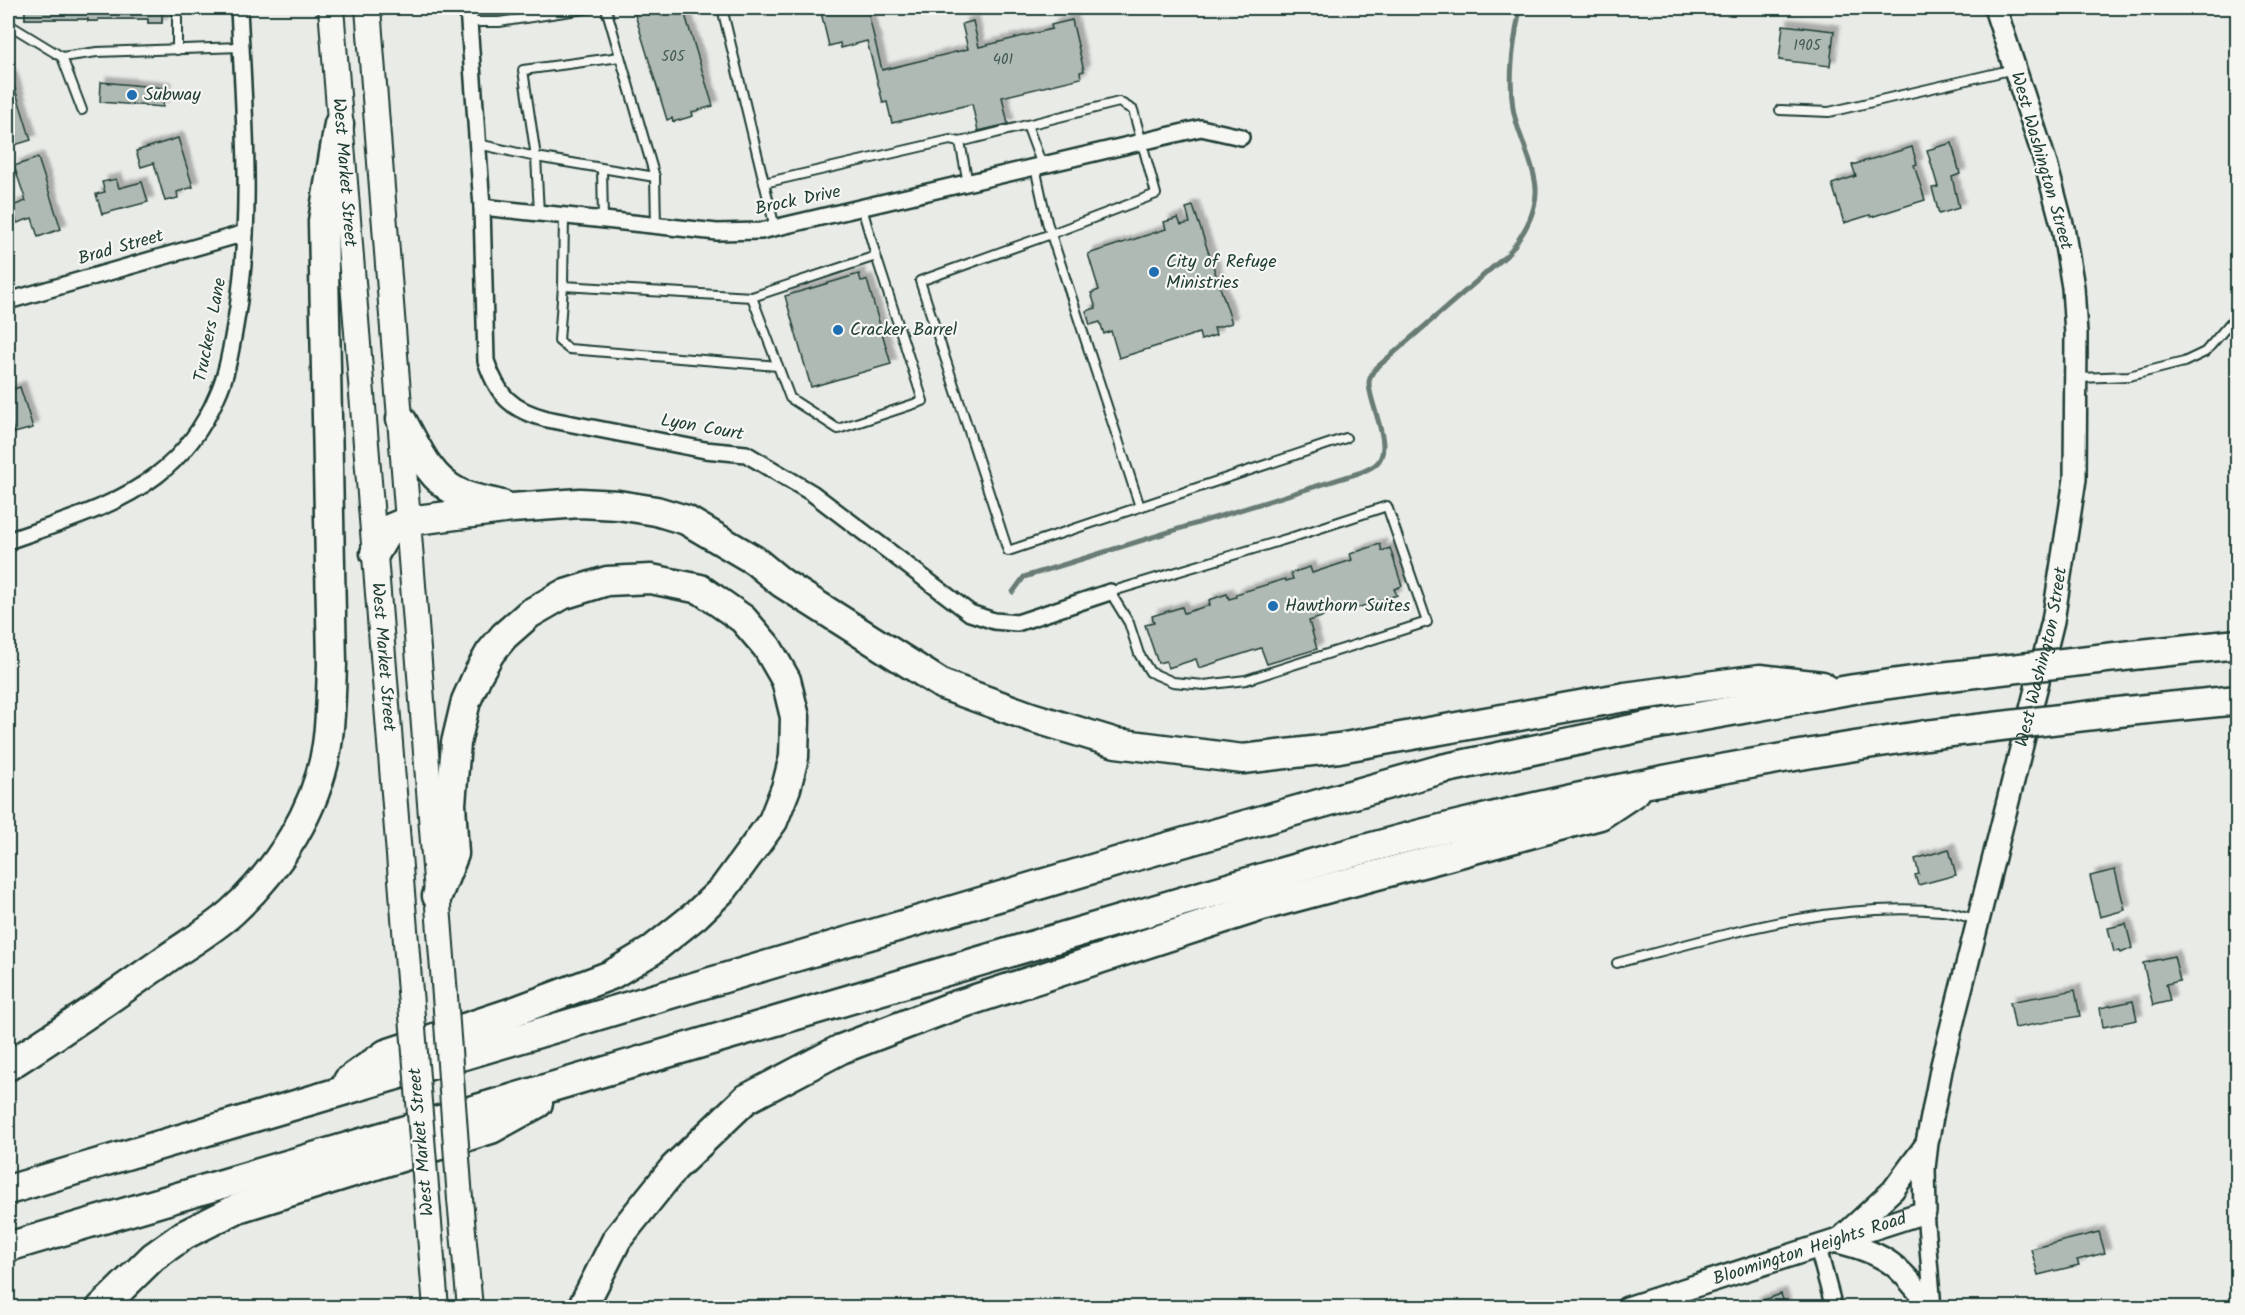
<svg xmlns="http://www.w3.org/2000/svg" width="2245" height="1315" font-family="Kalam,sans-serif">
  <defs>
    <filter id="shadow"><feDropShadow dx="5.5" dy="-5.5" stdDeviation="1.5" flood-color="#0004"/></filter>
  </defs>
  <rect width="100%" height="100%" fill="#e9ebe7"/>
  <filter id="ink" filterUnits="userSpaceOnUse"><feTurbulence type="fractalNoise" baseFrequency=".0167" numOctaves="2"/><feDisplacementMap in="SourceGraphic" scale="12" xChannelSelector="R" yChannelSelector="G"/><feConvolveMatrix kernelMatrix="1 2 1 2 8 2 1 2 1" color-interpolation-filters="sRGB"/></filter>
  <g filter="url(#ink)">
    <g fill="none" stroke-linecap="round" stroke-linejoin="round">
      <path stroke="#687c75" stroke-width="5" d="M 1013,592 L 1024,577 L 1362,472 C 1366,470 1371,468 1375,465 C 1396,449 1369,405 1369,383 C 1369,378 1372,374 1374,370 L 1507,255 C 1522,237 1537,213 1536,188 C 1534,161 1517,135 1513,108 C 1508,74 1514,41 1520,8"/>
    </g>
    <g fill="#b0bab5" stroke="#1f3d34" stroke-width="1.5" filter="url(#shadow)">
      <path d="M 25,8 L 190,8 L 190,12 L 162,12 L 162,23 L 148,23 L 148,19 L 98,19 L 98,21 L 88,21 L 88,19 L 25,19 Z"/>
      <path d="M 25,8 L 190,8 L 190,12 L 162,12 L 162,23 L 148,23 L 148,19 L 98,19 L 98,21 L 88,21 L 88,19 L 25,19 Z"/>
      <path d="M 633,8 L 683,8 L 713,106 L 692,112 L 693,116 L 673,122 L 672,118 L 667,120 Z"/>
      <path d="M 820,8 L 867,8 L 882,70 L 968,49 L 962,24 L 973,21 L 979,47 L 1052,29 L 1051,25 L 1072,20 L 1084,71 L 1080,72 L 1081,78 L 1002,97 L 1008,124 L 978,131 L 972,104 L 892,123 L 887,102 L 883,103 L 867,41 L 841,48 L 840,43 L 829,46 Z"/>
      <path d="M 1783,25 L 1834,31 L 1830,66 L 1779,60 Z"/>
      <path d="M 11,76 L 31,140 L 8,147 L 8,77 Z"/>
      <path d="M 101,82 L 165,88 L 163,107 L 100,102 Z"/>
      <path d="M 178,138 L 193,187 L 177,192 L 178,198 L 165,201 L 154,163 L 141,167 L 136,151 Z"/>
      <path d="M 1952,143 L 1960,174 L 1952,177 L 1959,208 L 1939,214 L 1932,188 L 1938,187 L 1927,150 Z"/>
      <path d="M 1912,147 L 1917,164 L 1914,165 L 1925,200 L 1871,217 L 1870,215 L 1844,223 L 1832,184 L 1856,176 L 1852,165 Z"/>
      <path d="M 38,158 L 61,229 L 38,237 L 32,218 L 17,223 L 12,206 L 26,201 L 14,166 Z"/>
      <path d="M 116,179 L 119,188 L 142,182 L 148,202 L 102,214 L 96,194 L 105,192 L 102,182 Z"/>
      <path d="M 1193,206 L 1232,323 L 1214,328 L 1216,335 L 1201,340 L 1199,333 L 1119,358 L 1111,331 L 1104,334 L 1100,322 L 1090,325 L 1086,311 L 1096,308 L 1091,293 L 1099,290 L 1088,254 L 1166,229 L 1164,222 L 1178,218 L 1181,225 L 1190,223 L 1186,208 Z"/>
      <path d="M 859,274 L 861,281 L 867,280 L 891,364 L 811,387 L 785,296 Z"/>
      <path d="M 20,387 L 33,428 L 14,433 L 10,418 L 8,419 L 8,391 Z"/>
      <path d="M 1380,544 L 1382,551 L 1390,548 L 1402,586 L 1394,589 L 1397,595 L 1351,610 L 1349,603 L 1324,611 L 1325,616 L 1309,621 L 1317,649 L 1267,664 L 1261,648 L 1199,668 L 1196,659 L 1168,668 L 1166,661 L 1158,663 L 1145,625 L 1154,623 L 1152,616 L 1182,607 L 1184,613 L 1210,605 L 1209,600 L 1227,594 L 1229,599 L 1236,597 L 1236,594 L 1285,579 L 1286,581 L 1293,579 L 1291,573 L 1310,567 L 1312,573 L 1352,560 L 1350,554 Z"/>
      <path d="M 1949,849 L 1956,875 L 1918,885 L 1915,875 L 1919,874 L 1915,859 Z"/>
      <path d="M 2115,870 L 2125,910 L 2100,917 L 2090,876 Z"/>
      <path d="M 2126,924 L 2132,948 L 2121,953 L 2120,951 L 2114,952 L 2108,928 Z"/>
      <path d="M 2174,956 L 2180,981 L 2166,984 L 2170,1001 L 2153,1005 L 2143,963 Z"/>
      <path d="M 2075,990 L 2080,1016 L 2015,1028 L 2010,1002 Z"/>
      <path d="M 2133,1001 L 2137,1020 L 2103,1027 L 2100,1008 Z"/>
      <path d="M 2099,1232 L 2105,1253 L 2077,1260 L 2079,1265 L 2038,1275 L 2031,1249 Z"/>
      <path d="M 1781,1294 L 1786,1308 L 1755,1308 L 1754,1303 Z"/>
    </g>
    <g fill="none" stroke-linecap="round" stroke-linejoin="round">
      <defs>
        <g id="service">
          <path d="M 606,8 L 655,177 L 656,226"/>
          <path d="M 722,8 L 775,228"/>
          <path d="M 469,22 L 499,22 L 591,8"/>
          <path d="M 8,24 L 62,57 L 97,52 L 241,47"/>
          <path d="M 177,50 L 177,12"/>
          <path d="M 62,57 L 82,110"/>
          <path d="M 620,57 L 523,70 L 536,157 L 655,177"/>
          <path d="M 1780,110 L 1829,112 L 2014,69"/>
          <path d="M 1027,125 L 1119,102 L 1133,110 L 1156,194 L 1051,234 L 920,281 L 1008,551 L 1346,438"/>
          <path d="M 960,142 L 1027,125 L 1042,165"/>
          <path d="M 478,144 L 536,157 L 539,213"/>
          <path d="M 1035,167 L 1047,222 L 1140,507"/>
          <path d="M 602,169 L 603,220"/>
          <path d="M 764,183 L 950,140 L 960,142 L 968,183"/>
          <path d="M 862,208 L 876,256 L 752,297 L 790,398 L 838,429 L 923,401 L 876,256"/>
          <path d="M 564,216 L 563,286 L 752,297"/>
          <path d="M 563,286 L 559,341 L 569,349 L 778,366"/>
          <path d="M 2079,378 L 2129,376 L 2184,362 L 2205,352 L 2238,314"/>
          <path d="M 1387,506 L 1427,622 L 1246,680 L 1204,685 L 1173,682 L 1150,672 L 1139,654 L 1129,623 L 1110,592 L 1293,537 Z"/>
          <path d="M 1617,963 C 1723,935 1831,901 1942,911 C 1954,912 1966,917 1978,920"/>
        </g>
        <g id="minor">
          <path d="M 468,8 L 482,207 L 486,361 C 498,396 511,410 547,419 L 705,450 L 746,454 L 812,493 L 970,613 L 994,621 L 1017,623 L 1110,592"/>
          <path d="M 482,207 L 717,232 L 761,231 L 1201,128 L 1241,137"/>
          <path d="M 8,301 L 245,233"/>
          <path d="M 8,541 C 58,523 114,508 157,475 C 183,455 204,427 217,396 C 227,375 231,349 235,326 C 254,221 244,114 239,8"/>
          <path d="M 1925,1212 L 1933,1308"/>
          <path d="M 1818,1248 L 1834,1308"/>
        </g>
        <g id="secondary">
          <path d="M 1842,1237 L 1893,1190 L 1926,1145"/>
          <path d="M 1838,1242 C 1888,1254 1901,1267 1931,1308"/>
          <path id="s1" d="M 1627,1308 L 1925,1212 L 1924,1168 L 1927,1143 L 1942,1065 L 2053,621 L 2075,479 L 2076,334 L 2073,287 L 2063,228 L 2046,164 L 1995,8"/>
        </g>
        <g id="primary">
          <path id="s2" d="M 331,8 L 410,992"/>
          <path d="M 368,8 L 444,983"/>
          <path d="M 460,1199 L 470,1308"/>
          <path d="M 428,1211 L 436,1308"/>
        </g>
        <g id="motorway">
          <path d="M 401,419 C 416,445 428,478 457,492 C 470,499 487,501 502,505"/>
          <path d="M 375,553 L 389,529 L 408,521 L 512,508 L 580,503 L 618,505 L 656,511 L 686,520 L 754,560 L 782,583 L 943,685 L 1031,717 L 1116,743 L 1243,759 L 1339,748 L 1625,697 L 1760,679 L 1822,686"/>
          <path d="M 2141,654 L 2238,644"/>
          <path d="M 2127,711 L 2238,700"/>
          <path d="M 8,1066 C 60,1033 111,998 162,962 C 184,946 211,931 232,912 C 278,870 318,808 327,745 C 331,718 331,691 332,664 L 323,221 L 339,124"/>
          <path d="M 348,1081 L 386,1054 L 510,1013 L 611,975 L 651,951 L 696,915 L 724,888 L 773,821 L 786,788 L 794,757 L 795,717 L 786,680 L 767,647 L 743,619 L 700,589 L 651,579 L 607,581 L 562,595 L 529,614 L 504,636 L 490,653 L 478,674 L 466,701 L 456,743 L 451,804 L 454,854 L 437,896"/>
          <path d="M 8,1190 L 1143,854 L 1442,769 L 1647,726 L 1854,689 L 1941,677"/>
          <path d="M 8,1247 L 1269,876 C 1333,858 1397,839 1462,824 C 1616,787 1770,758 1926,735"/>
          <path d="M 101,1308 L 153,1257 L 184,1235 L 238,1208 L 491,1129 L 538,1103"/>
          <path d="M 582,1308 L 617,1239 L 674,1168 L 746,1099 L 841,1049 L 951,1007 L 1262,906 L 1600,815 L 1636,791"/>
        </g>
      </defs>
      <use href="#service" stroke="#1f3d34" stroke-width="12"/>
      <use href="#minor" stroke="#1f3d34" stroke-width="20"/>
      <use href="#secondary" stroke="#1f3d34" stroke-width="26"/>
      <use href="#primary" stroke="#1f3d34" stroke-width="28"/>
      <use href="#motorway" stroke="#1f3d34" stroke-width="33"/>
      <use href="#service" stroke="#f6f6f2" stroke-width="8"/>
      <use href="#minor" stroke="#f6f6f2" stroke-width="15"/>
      <use href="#secondary" stroke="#f6f6f2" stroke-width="21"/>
      <use href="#primary" stroke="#f6f6f2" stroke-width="24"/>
      <use href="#motorway" stroke="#f6f6f2" stroke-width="28"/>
      <defs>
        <g id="primary-bridge">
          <path d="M 444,983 L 460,1199"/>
          <path d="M 410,992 L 428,1211"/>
        </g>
        <g id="motorway-bridge">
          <path d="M 1941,677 L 2141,654"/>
          <path d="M 1926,735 L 2127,711"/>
        </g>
      </defs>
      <use href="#primary-bridge" stroke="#1f3d34" stroke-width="28" stroke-linecap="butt"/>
      <use href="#motorway-bridge" stroke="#1f3d34" stroke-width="33" stroke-linecap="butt"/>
      <use href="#primary-bridge" stroke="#f6f6f2" stroke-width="24"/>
      <use href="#motorway-bridge" stroke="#f6f6f2" stroke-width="28"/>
    </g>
  </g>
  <g fill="#1f6fb2" stroke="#f6f6f2" stroke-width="2">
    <circle cx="132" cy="95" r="6"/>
    <circle cx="1154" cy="272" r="6"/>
    <circle cx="838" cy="330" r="6"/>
    <circle cx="1273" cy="606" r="6"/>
  </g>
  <g text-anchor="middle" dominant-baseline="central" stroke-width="4.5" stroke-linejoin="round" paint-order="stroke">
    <g font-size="15" fill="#435c54">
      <text x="1807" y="46">1905</text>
      <text x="673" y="57">505</text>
      <text x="1003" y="60">401</text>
    </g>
    <g font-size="18" fill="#1f3d34" stroke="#f6f6f2" text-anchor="start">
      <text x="144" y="95">Subway</text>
      <text x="1166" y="262">City of Refuge<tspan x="1166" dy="21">Ministries</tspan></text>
      <text x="850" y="330">Cracker Barrel</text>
      <text x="1285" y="606">Hawthorn Suites</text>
    </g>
    <g font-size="18" fill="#1f3d34" stroke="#f6f6f2">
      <text transform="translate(2041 161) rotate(74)">West Washington Street</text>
      <text stroke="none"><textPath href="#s2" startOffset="165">West Market Street</textPath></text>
      <text transform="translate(798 201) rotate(-12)">Brock Drive</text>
      <text transform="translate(121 248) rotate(-16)">Brad Street</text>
      <text transform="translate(211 330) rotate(-79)">Truckers Lane</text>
      <text transform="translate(702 428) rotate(10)">Lyon Court</text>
      <text stroke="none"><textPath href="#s2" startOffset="651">West Market Street</textPath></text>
      <text stroke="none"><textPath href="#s1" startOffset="882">West Washington Street</textPath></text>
      <text transform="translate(422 1142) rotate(-95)">West Market Street</text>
      <text stroke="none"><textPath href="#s1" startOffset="192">Bloomington Heights Road</textPath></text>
    </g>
  </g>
  <rect width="2245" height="1315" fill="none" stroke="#f6f6f2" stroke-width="30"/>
  <rect x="15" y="15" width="2215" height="1285" fill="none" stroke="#1f3d34" stroke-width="2" filter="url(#ink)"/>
</svg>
